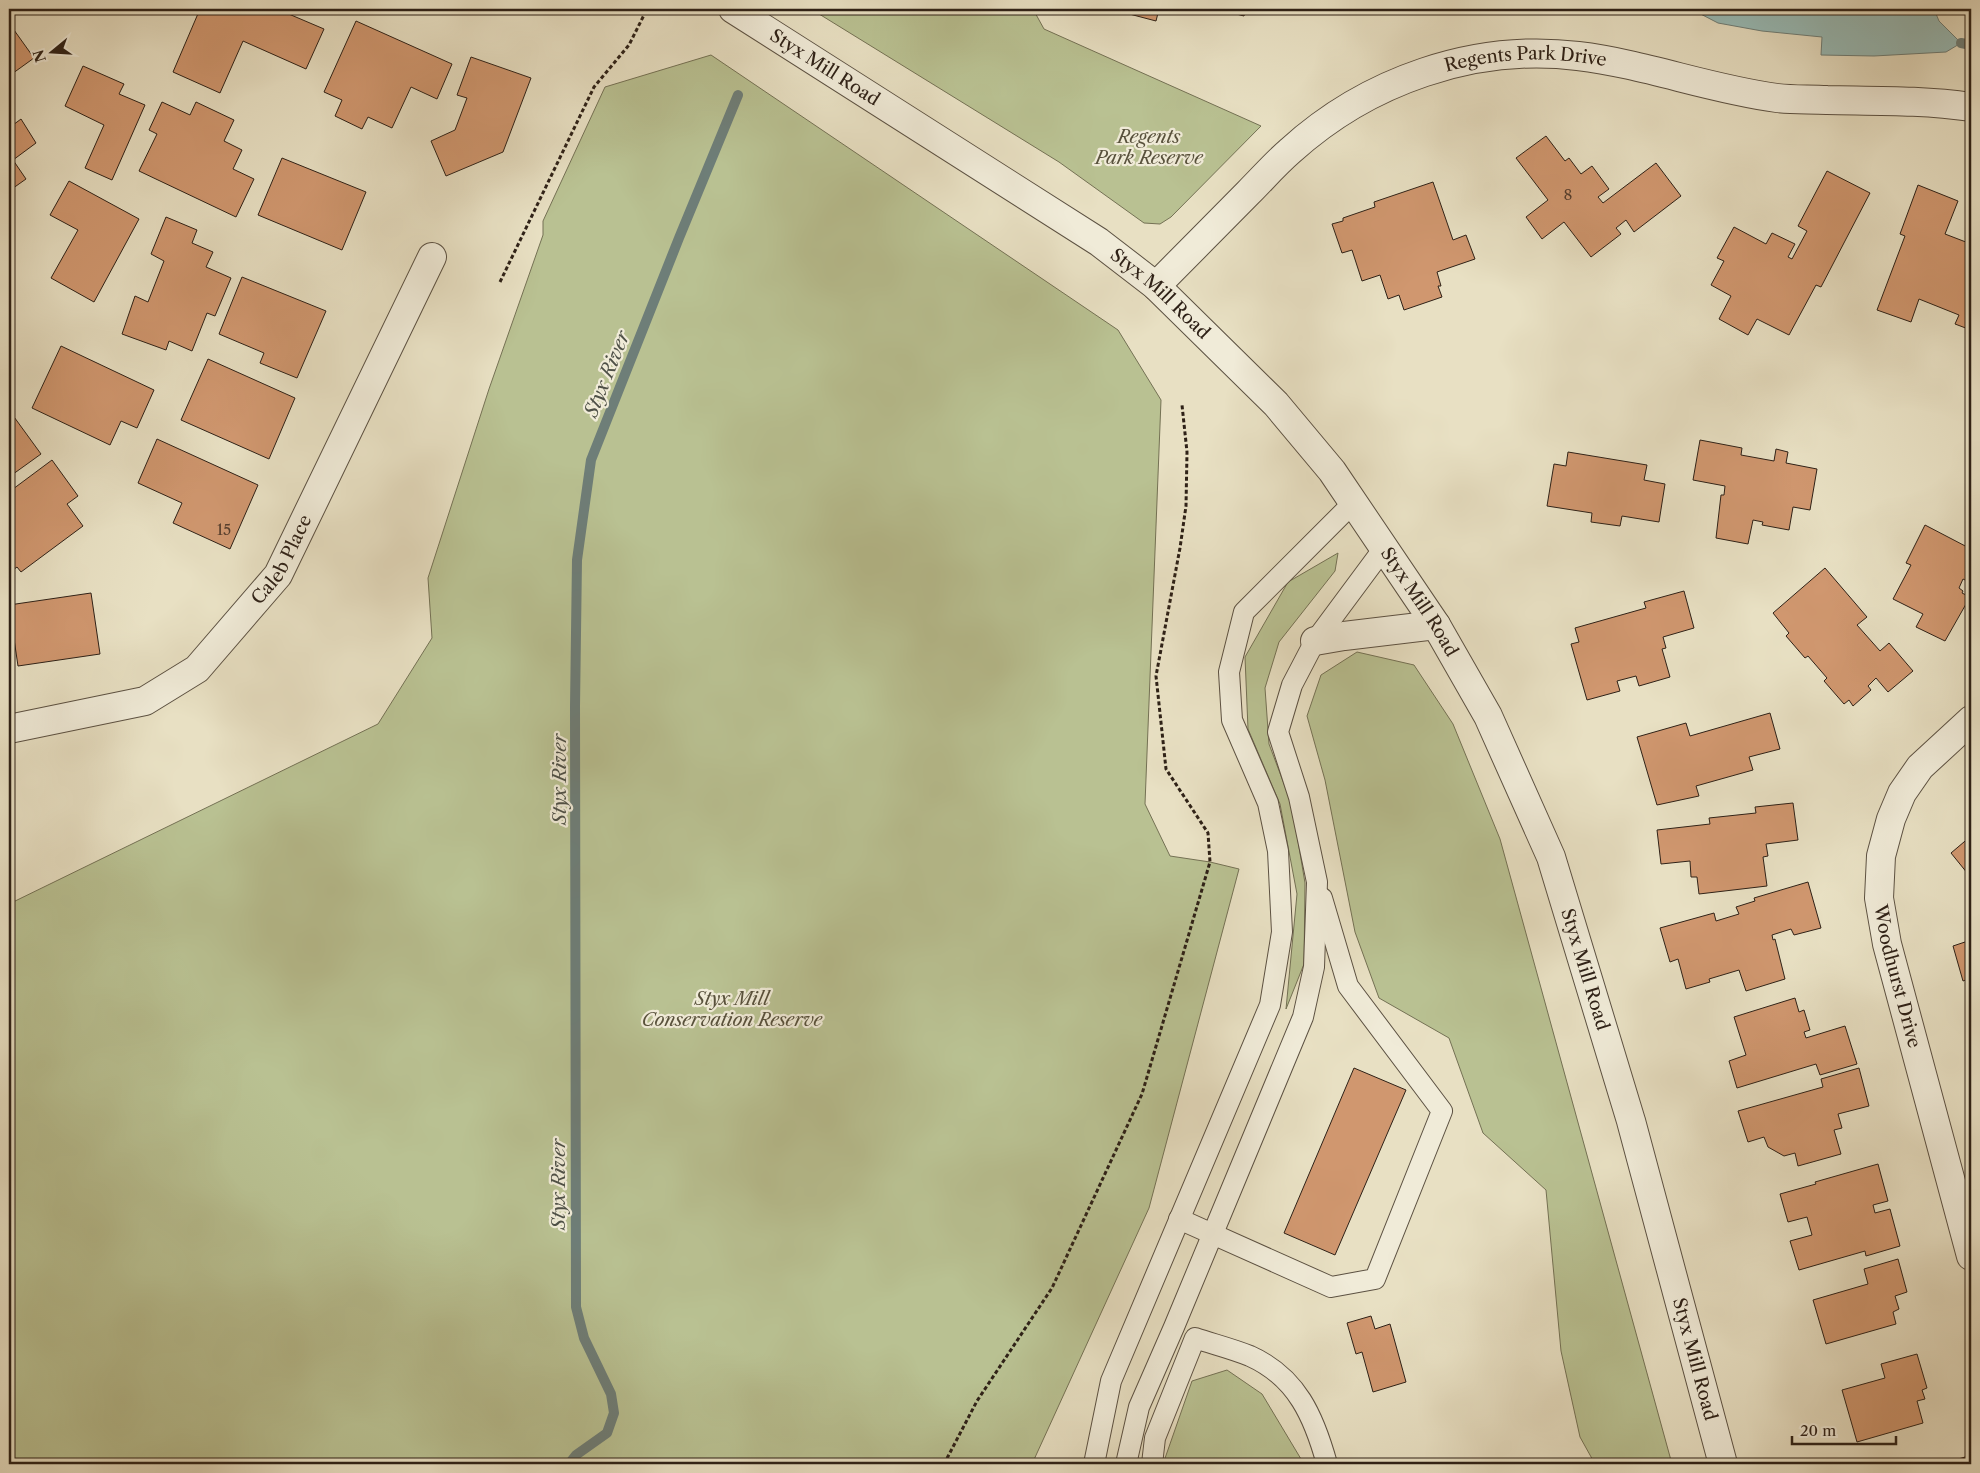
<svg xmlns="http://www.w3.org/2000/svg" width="1980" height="1473" font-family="'Libre Caslon Text',serif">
  <rect width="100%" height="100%" fill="#e8e0c3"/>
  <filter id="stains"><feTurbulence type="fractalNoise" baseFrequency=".004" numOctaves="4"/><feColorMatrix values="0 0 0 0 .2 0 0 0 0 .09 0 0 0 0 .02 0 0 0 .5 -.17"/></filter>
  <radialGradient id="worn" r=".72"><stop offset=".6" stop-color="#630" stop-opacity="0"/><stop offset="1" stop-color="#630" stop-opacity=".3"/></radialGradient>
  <g fill="#b9c192" stroke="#747154">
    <path d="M 811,9 L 1033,9 L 1044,29 L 1261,126 L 1171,217 L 1160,224 L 1144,223 L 1059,162 Z"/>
    <path d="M 711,55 L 1118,330 L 1161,400 L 1145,804 L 1170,856 L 1210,862 L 1239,869 L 1149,1208 L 1032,1464 L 9,1464 L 9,904 L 378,724 L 432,638 L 428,578 L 489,389 L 543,235 L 543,221 L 605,87 Z"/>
    <path d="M 1338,553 L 1335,571 L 1279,642 L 1265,688 L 1269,744 L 1292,805 L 1305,883 L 1304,964 L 1286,1009 L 1297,894 L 1280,804 L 1248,729 L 1245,657 L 1288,582 Z"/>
    <path d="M 1357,652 L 1414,665 L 1453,724 L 1500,839 L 1672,1464 L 1595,1464 L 1580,1437 L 1561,1351 L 1546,1190 L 1483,1133 L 1449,1038 L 1379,998 L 1355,932 L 1325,780 L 1307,716 L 1321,675 Z"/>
    <path d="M 1227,1370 L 1262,1394 L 1304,1464 L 1163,1464 L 1192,1381 Z"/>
  </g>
  <path fill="#98bcb8" stroke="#6e7e78" d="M 1691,9 L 1934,9 L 1939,21 L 1961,43 L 1946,52 L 1874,56 L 1821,55 L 1822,37 L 1762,31 L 1718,23 Z"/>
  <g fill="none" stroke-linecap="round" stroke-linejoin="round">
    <g stroke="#6e7e78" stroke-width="10">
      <path d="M 1961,43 L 1971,45"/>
      <path d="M 569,1464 L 576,1455 L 607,1433 L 614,1413 L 611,1394 L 584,1338 L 576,1307 L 575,706 L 577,560 L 591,460 L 679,238 L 738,95"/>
    </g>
  </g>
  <g fill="#d0976f" stroke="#2e2117">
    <path d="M 200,9 L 277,9 L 324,29 L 306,69 L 243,41 L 220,93 L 173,72 Z"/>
    <path d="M 1118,9 L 1159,9 L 1156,21 L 1118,11 Z"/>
    <path d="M 1217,9 L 1246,9 L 1244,16 Z"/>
    <path d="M 356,21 L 452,64 L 437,99 L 411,87 L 392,128 L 368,117 L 362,129 L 335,116 L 342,100 L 324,92 Z"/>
    <path d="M 9,23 L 34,58 L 9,76 Z"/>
    <path d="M 471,57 L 531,78 L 503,152 L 446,176 L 431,141 L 455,130 L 467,98 L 457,95 Z"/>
    <path d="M 83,66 L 124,84 L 119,94 L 145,105 L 112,180 L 85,168 L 104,125 L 65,106 Z"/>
    <path d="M 162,102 L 190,115 L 196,102 L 234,120 L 224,141 L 242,150 L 233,169 L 254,179 L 236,217 L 139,171 L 157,134 L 149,130 Z"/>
    <path d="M 21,119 L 36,143 L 13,160 L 26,179 L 9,191 L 9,128 Z"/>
    <path d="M 1546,136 L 1565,161 L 1569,158 L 1581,174 L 1592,166 L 1609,189 L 1598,197 L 1603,203 L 1656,163 L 1681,196 L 1634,232 L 1626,220 L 1616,228 L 1621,234 L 1591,257 L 1564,222 L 1542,239 L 1526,217 L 1548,200 L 1516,158 Z"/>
    <path d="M 282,158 L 366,192 L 342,250 L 258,215 Z"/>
    <path d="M 1827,171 L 1870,193 L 1821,287 L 1816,285 L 1789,335 L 1757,319 L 1748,335 L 1719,319 L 1731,296 L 1711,285 L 1724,261 L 1717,258 L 1734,227 L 1766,244 L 1772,233 L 1795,244 L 1788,257 L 1792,259 L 1807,231 L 1798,226 Z"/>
    <path d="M 69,181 L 139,219 L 94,302 L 51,278 L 78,230 L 50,215 Z"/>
    <path d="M 1433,182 L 1453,240 L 1466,235 L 1475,259 L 1437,272 L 1441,286 L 1438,286 L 1442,297 L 1404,310 L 1399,295 L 1388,299 L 1380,275 L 1362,281 L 1352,250 L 1342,253 L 1332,224 L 1343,221 L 1343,218 L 1375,207 L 1374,202 Z"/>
    <path d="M 1918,185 L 1958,201 L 1945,234 L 1971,244 L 1971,330 L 1955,324 L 1959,315 L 1919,299 L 1911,322 L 1877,310 L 1905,236 L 1900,234 Z"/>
    <path d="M 166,217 L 197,230 L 192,243 L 213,252 L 206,267 L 231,278 L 215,316 L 207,313 L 192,351 L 169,341 L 166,350 L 122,334 L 135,296 L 148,302 L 164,261 L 151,254 Z"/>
    <path d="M 242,277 L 326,311 L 297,378 L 260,363 L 264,353 L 219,334 Z"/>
    <path d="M 61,346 L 154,390 L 137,428 L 121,421 L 110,445 L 32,408 Z"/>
    <path d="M 208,359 L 295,398 L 269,459 L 181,420 Z"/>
    <path d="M 9,410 L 41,454 L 9,477 Z"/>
    <path d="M 157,439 L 258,485 L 230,549 L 173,523 L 182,503 L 138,483 Z"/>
    <path d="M 1700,440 L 1742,448 L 1741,455 L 1774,461 L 1776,449 L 1788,452 L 1786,463 L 1817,469 L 1810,510 L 1793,507 L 1789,530 L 1762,525 L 1763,522 L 1753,520 L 1748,544 L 1716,538 L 1721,495 L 1724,495 L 1725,486 L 1693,480 Z"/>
    <path d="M 1568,452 L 1647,465 L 1644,480 L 1665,484 L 1659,522 L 1622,516 L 1620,526 L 1591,522 L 1592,513 L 1547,506 L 1554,464 L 1566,466 Z"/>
    <path d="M 52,460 L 78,496 L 67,504 L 83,526 L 21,572 L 17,567 L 9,573 L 9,492 Z"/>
    <path d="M 1925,525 L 1971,549 L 1971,583 L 1963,579 L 1959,588 L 1963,591 L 1962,593 L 1970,597 L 1945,641 L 1916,627 L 1923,614 L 1893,599 L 1911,565 L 1906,563 Z"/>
    <path d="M 1825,568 L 1867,617 L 1857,625 L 1880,651 L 1889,643 L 1913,671 L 1888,692 L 1876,678 L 1868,686 L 1871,690 L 1853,706 L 1849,700 L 1844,704 L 1824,681 L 1827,678 L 1808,656 L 1805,658 L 1786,636 L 1789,633 L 1773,613 Z"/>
    <path d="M 1684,591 L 1694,628 L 1663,637 L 1666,648 L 1662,649 L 1670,677 L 1639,686 L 1636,676 L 1617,681 L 1620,691 L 1587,700 L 1571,644 L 1579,642 L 1575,628 L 1646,608 L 1644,602 Z"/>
    <path d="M 91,593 L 100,654 L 18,666 L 9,605 Z"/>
    <path d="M 1770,713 L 1780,749 L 1749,757 L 1753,770 L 1696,786 L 1699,796 L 1657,805 L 1637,737 L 1686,723 L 1690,736 Z"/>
    <path d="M 1793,803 L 1798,840 L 1766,844 L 1768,856 L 1763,857 L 1767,886 L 1699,894 L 1697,877 L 1691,877 L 1690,861 L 1661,864 L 1657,830 L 1710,824 L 1709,818 L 1756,813 L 1755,807 Z"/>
    <path d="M 1971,836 L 1971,872 L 1968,874 L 1951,853 Z"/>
    <path d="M 1971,878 L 1971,889 L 1966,882 Z"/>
    <path d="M 1808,882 L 1821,928 L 1794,935 L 1791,929 L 1772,935 L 1773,940 L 1775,939 L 1785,979 L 1746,991 L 1739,970 L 1709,979 L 1710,982 L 1686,989 L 1678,959 L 1670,962 L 1660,928 L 1714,913 L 1716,921 L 1739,914 L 1736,907 L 1755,901 L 1754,898 Z"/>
    <path d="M 1971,940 L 1971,978 L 1963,981 L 1953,946 Z"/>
    <path d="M 1795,998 L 1799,1012 L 1804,1010 L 1810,1030 L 1804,1032 L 1806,1038 L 1845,1026 L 1857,1064 L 1820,1075 L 1816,1064 L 1737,1088 L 1729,1061 L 1746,1055 L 1734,1017 Z"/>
    <path d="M 1354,1068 L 1406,1090 L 1335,1255 L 1284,1233 Z"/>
    <path d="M 1859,1068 L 1869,1106 L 1838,1114 L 1842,1128 L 1834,1130 L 1841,1154 L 1798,1166 L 1795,1153 L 1784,1156 L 1768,1147 L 1764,1137 L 1748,1142 L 1738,1111 L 1823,1087 L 1821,1079 Z"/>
    <path d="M 1878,1164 L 1888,1201 L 1873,1205 L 1875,1213 L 1890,1209 L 1900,1246 L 1866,1256 L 1865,1251 L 1799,1270 L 1790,1241 L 1812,1235 L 1807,1217 L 1788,1222 L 1780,1194 L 1816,1184 L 1815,1182 Z"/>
    <path d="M 1898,1259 L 1907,1292 L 1895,1296 L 1899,1309 L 1893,1312 L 1896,1324 L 1826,1344 L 1813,1300 L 1868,1284 L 1864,1269 Z"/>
    <path d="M 1371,1316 L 1375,1329 L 1390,1324 L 1406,1382 L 1373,1392 L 1362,1352 L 1356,1354 L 1347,1323 Z"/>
    <path d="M 1917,1354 L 1927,1388 L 1922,1390 L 1925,1399 L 1917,1401 L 1923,1423 L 1857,1442 L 1842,1390 L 1885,1378 L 1881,1364 Z"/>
    <path d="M 1965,1457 L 1968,1464 L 1942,1464 Z"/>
  </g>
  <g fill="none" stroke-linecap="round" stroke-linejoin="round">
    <defs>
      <g id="service">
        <path d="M 1179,1219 L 1331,1287 L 1375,1279 L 1442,1111 L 1348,986 L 1322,898"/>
        <path d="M 1094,1464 L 1111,1381 L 1270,1005 L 1282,932 L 1278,851 L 1268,803 L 1232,720 L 1229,672 L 1244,612 L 1354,502"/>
        <path d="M 1126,1464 L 1139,1407 L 1174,1327 L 1303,1017 L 1314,967 L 1317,882 L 1299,797 L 1278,732 L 1292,685 L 1315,641 L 1384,548"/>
        <path d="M 1152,1464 L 1155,1438 L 1195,1338 C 1213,1344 1233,1349 1250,1356 C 1297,1377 1314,1417 1327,1464"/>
      </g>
      <g id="minor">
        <path id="s1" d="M 1156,286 C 1187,255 1217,224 1248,193 C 1262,179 1275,164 1290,151 C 1367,81 1474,43 1578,56 C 1645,64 1709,89 1777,98 C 1793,100 1810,99 1827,100 C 1875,101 1923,100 1971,107"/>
        <path id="s2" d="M 1971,720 L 1920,767 L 1902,793 L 1891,819 L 1881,856 L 1879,898 L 1887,944 L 1971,1256"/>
        <path id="s3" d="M 9,729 L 145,701 L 197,669 L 278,575 L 432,257"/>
      </g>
      <g id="tertiary">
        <path id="s4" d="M 733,9 L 1099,242 L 1156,286 L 1276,404 L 1332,471 L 1436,625 L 1488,716 L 1551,857 L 1631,1121 L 1723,1464"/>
        <path d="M 1315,641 L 1344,636 L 1436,625"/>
      </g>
    </defs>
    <use href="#service" stroke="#5c5142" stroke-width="22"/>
    <use href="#minor" stroke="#5c5142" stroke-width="30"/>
    <use href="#tertiary" stroke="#5c5142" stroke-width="30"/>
    <g stroke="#2e2117" stroke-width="3" stroke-dasharray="4 2.5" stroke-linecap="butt">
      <path d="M 500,282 L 594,87 L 629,45 L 647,9"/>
      <path d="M 944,1464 L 977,1401 L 1052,1288 L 1142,1094 L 1210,862 L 1208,833 L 1166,769 L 1156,676 L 1180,548 L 1186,506 L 1187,452 L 1182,405"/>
    </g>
    <use href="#service" stroke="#f0ebd8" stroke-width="20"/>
    <use href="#minor" stroke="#f0ebd8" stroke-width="28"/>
    <use href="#tertiary" stroke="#f0ebd8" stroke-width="28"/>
  </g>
  <g text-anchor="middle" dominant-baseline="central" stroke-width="4.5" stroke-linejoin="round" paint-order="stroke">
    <g font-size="15" fill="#563e2d">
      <text x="1568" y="194">8</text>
      <text x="224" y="529">15</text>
    </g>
    <g font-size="18" fill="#2e2117" stroke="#f0ebd8">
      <text stroke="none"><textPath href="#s1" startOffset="450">Regents Park Drive</textPath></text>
      <text stroke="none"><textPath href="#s4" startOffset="109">Styx Mill Road</textPath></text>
      <text stroke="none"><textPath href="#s4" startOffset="514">Styx Mill Road</textPath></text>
      <text stroke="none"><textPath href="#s3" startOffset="339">Caleb Place</textPath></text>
      <text stroke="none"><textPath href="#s4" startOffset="919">Styx Mill Road</textPath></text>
      <text stroke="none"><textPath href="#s4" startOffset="1324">Styx Mill Road</textPath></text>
      <text stroke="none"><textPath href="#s2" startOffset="290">Woodhurst Drive</textPath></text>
      <text stroke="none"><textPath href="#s4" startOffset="1729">Styx Mill Road</textPath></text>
    </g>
    <g font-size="18" font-style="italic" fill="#58513c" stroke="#f0ebd8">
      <text x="1149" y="137">Regents<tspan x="1149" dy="21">Park Reserve</tspan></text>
      <text x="732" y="999">Styx Mill<tspan x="732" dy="21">Conservation Reserve</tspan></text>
    </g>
    <g font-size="19" font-style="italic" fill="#4e5047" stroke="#f0ebd8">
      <text transform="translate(607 374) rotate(-68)">Styx River</text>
      <text transform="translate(559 779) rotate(-90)">Styx River</text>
      <text transform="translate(558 1184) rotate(-90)">Styx River</text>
    </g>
  </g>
  <rect width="1980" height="1473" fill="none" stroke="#e8e0c3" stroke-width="30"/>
  <rect x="10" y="10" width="1960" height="1453" fill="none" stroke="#2e2117" stroke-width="2.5"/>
  <rect x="15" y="15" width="1950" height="1443" fill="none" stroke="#2e2117"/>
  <g transform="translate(52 52) rotate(252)" stroke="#f0ebd8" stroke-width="4" paint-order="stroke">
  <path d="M0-4L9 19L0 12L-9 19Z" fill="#2e2117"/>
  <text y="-8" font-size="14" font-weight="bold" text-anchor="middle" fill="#2e2117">N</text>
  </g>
  <path d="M1792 1436v8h104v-8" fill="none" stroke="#2e2117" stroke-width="2.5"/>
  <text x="1800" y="1436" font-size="15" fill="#2e2117" stroke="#f0ebd8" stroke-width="4" paint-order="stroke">20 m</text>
  <rect width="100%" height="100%" filter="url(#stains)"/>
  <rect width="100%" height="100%" fill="url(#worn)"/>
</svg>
